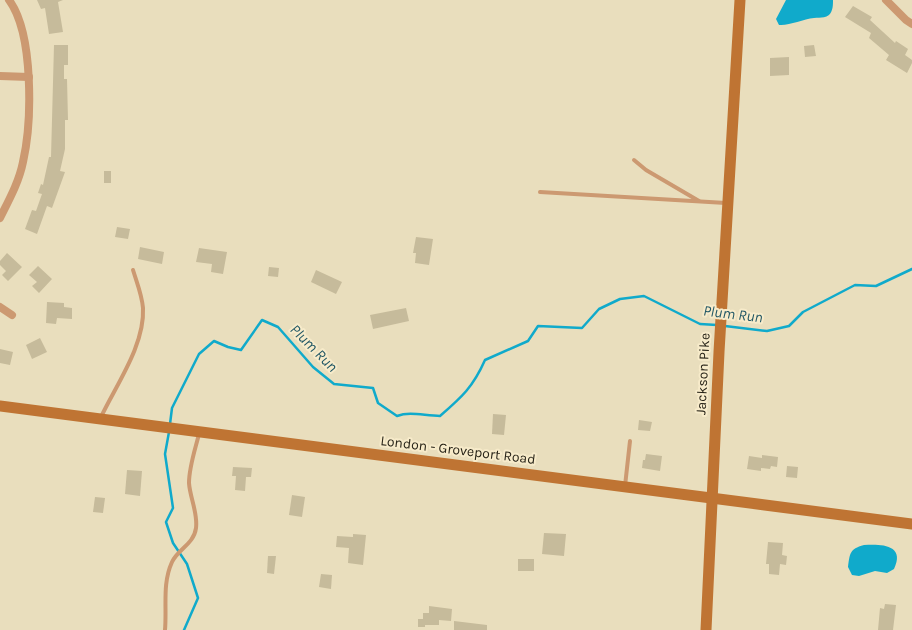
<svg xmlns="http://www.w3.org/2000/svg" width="912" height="630" font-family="Karla,sans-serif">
  <rect width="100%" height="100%" fill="#e9debd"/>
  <g fill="#10aacb">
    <path d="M 786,0 L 833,0 C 833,5 833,11 829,15 C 824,19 819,17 814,18 C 803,19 789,26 779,25 L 776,19 Z"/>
    <path d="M 864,545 C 880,544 906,544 894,569 L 887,573 L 875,571 L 859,576 L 852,575 L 848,567 C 850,554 849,549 864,545 Z"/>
  </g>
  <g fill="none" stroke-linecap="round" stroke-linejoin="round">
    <g stroke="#10aacb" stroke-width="2.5">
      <path d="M 725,326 L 767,331 L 789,326 L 803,312 L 855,285 L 876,286 L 912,269"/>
      <path d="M 170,424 L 172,408 L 199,354 L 214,341 L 228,347 L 241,350 L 262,320 L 278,327 L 313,367 L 334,384 L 373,388 L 378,403 L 397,416 C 410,411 425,416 440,416 C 462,397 473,387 485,360 L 528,341 L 538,326 L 582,328 L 599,309 L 620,299 L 644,296 L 700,324 L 717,325"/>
      <path d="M 169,432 L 165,454 L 173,508 L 166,522 L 173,543 L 187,564 L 198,598 L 184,630"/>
    </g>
  </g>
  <g fill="#c6bb9b">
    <path d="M 37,0 L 63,0 L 58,2 L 63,32 L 49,34 L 45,8 L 41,9 Z"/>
    <path d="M 853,6 L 872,17 L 870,20 L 895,43 L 896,41 L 908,49 L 905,55 L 912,60 L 912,63 L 907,73 L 886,60 L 889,55 L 869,38 L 871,33 L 845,17 Z"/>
    <path d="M 54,45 L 68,45 L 68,65 L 64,65 L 64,79 L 67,79 L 68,120 L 65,120 L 65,149 L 60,171 L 65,172 L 52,208 L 47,206 L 37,234 L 25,229 L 32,210 L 36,211 L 42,194 L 38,193 L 41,184 L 43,185 L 49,157 L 51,157 Z"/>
    <path d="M 814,45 L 816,56 L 805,57 L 804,46 Z"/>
    <path d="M 789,57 L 789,75 L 770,76 L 770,58 Z"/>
    <rect x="104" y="171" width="7" height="12"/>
    <path d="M 117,227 L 130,229 L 128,239 L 115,237 Z"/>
    <path d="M 416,237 L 433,239 L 429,265 L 415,263 L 416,253 L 413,253 Z"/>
    <path d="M 140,247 L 164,252 L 162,264 L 138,259 Z"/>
    <path d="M 199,248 L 227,252 L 223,274 L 211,272 L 212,264 L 196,262 Z"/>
    <path d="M 7,253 L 22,267 L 8,281 L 2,275 L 6,271 L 0,265 L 0,261 Z"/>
    <path d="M 38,266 L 52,279 L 39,293 L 32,286 L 37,282 L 29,275 Z"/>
    <path d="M 269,267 L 279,268 L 278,277 L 268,276 Z"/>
    <path d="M 316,270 L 342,282 L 336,294 L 311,282 Z"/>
    <path d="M 47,302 L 64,303 L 64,307 L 72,308 L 72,319 L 57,318 L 56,324 L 46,323 Z"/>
    <path d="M 406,308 L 409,321 L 373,329 L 370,315 Z"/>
    <path d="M 40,338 L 47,352 L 32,359 L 26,345 Z"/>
    <path d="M 0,349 L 13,352 L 10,365 L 0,363 Z"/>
    <path d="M 493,414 L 506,415 L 504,435 L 492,434 Z"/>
    <path d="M 639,420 L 652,422 L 650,431 L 638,430 Z"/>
    <path d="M 646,454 L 662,456 L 660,471 L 642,468 L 643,460 L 645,460 Z"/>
    <path d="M 762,455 L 778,457 L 777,467 L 771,466 L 770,469 L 761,468 L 761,471 L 747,469 L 749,456 L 762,458 Z"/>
    <path d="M 787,466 L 798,467 L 797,478 L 786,477 Z"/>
    <path d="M 233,467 L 252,468 L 251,477 L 246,477 L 245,491 L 235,490 L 236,476 L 232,476 Z"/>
    <path d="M 127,470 L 142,471 L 140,496 L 125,494 Z"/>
    <path d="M 292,495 L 305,497 L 302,517 L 289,515 Z"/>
    <path d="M 95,497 L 105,498 L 103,513 L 93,512 Z"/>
    <path d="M 544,533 L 566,534 L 564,556 L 542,554 Z"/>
    <path d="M 353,534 L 366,535 L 363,565 L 348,563 L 349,548 L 336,547 L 337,536 L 353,537 Z"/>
    <path d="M 768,542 L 783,543 L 782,555 L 787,556 L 786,565 L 780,564 L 779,575 L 769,574 L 769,564 L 766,564 Z"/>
    <path d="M 268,556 L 276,556 L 274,574 L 267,573 Z"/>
    <rect x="518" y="559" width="16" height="12"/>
    <path d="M 321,574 L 332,575 L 331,589 L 319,587 Z"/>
    <path d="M 885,604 L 896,605 L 893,630 L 878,630 L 880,608 L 884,609 Z"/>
    <path d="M 429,606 L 452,609 L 451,621 L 439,620 L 439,625 L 425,625 L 425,627 L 418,627 L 418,619 L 423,619 L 423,613 L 429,613 Z"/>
    <path d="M 454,621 L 487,625 L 487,630 L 454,630 Z"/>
  </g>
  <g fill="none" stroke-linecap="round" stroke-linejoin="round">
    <g stroke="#cc9971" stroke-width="4">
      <path d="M 634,160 L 646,170 L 699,201"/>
      <path d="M 540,192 L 726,203"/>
      <path d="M 101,417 C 116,385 145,345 143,308 C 142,295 137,283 133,270"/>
      <path d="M 625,486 L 630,441"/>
      <path d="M 165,630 C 167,607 162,584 172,562 C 178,549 194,544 196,528 C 198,513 190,498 189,483 C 189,467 195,450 199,434"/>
    </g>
    <g stroke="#cc9971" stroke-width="8">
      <path d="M 886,0 L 906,20 L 912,24"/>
      <path d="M 0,76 L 29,77"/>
      <path d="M 0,218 C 9,200 19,182 23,162 C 32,122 34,34 9,0"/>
      <path d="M 0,307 L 12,315"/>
    </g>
    <g stroke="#bf7433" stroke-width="11">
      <path d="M 0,406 L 912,524"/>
      <path d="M 706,630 L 719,352 L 740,0"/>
    </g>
  </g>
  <g text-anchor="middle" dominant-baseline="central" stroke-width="4" stroke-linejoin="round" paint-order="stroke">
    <g font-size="14" fill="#272317" stroke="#f7ebca">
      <text transform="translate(703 374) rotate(-87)">Jackson Pike</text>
      <text transform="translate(458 450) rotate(7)">London - Groveport Road</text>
    </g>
    <g font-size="15" font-style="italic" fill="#205664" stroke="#f7ebca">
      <text transform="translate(733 314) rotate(7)">Plum Run</text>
      <text transform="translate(314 348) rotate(45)">Plum Run</text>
    </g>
  </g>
</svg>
